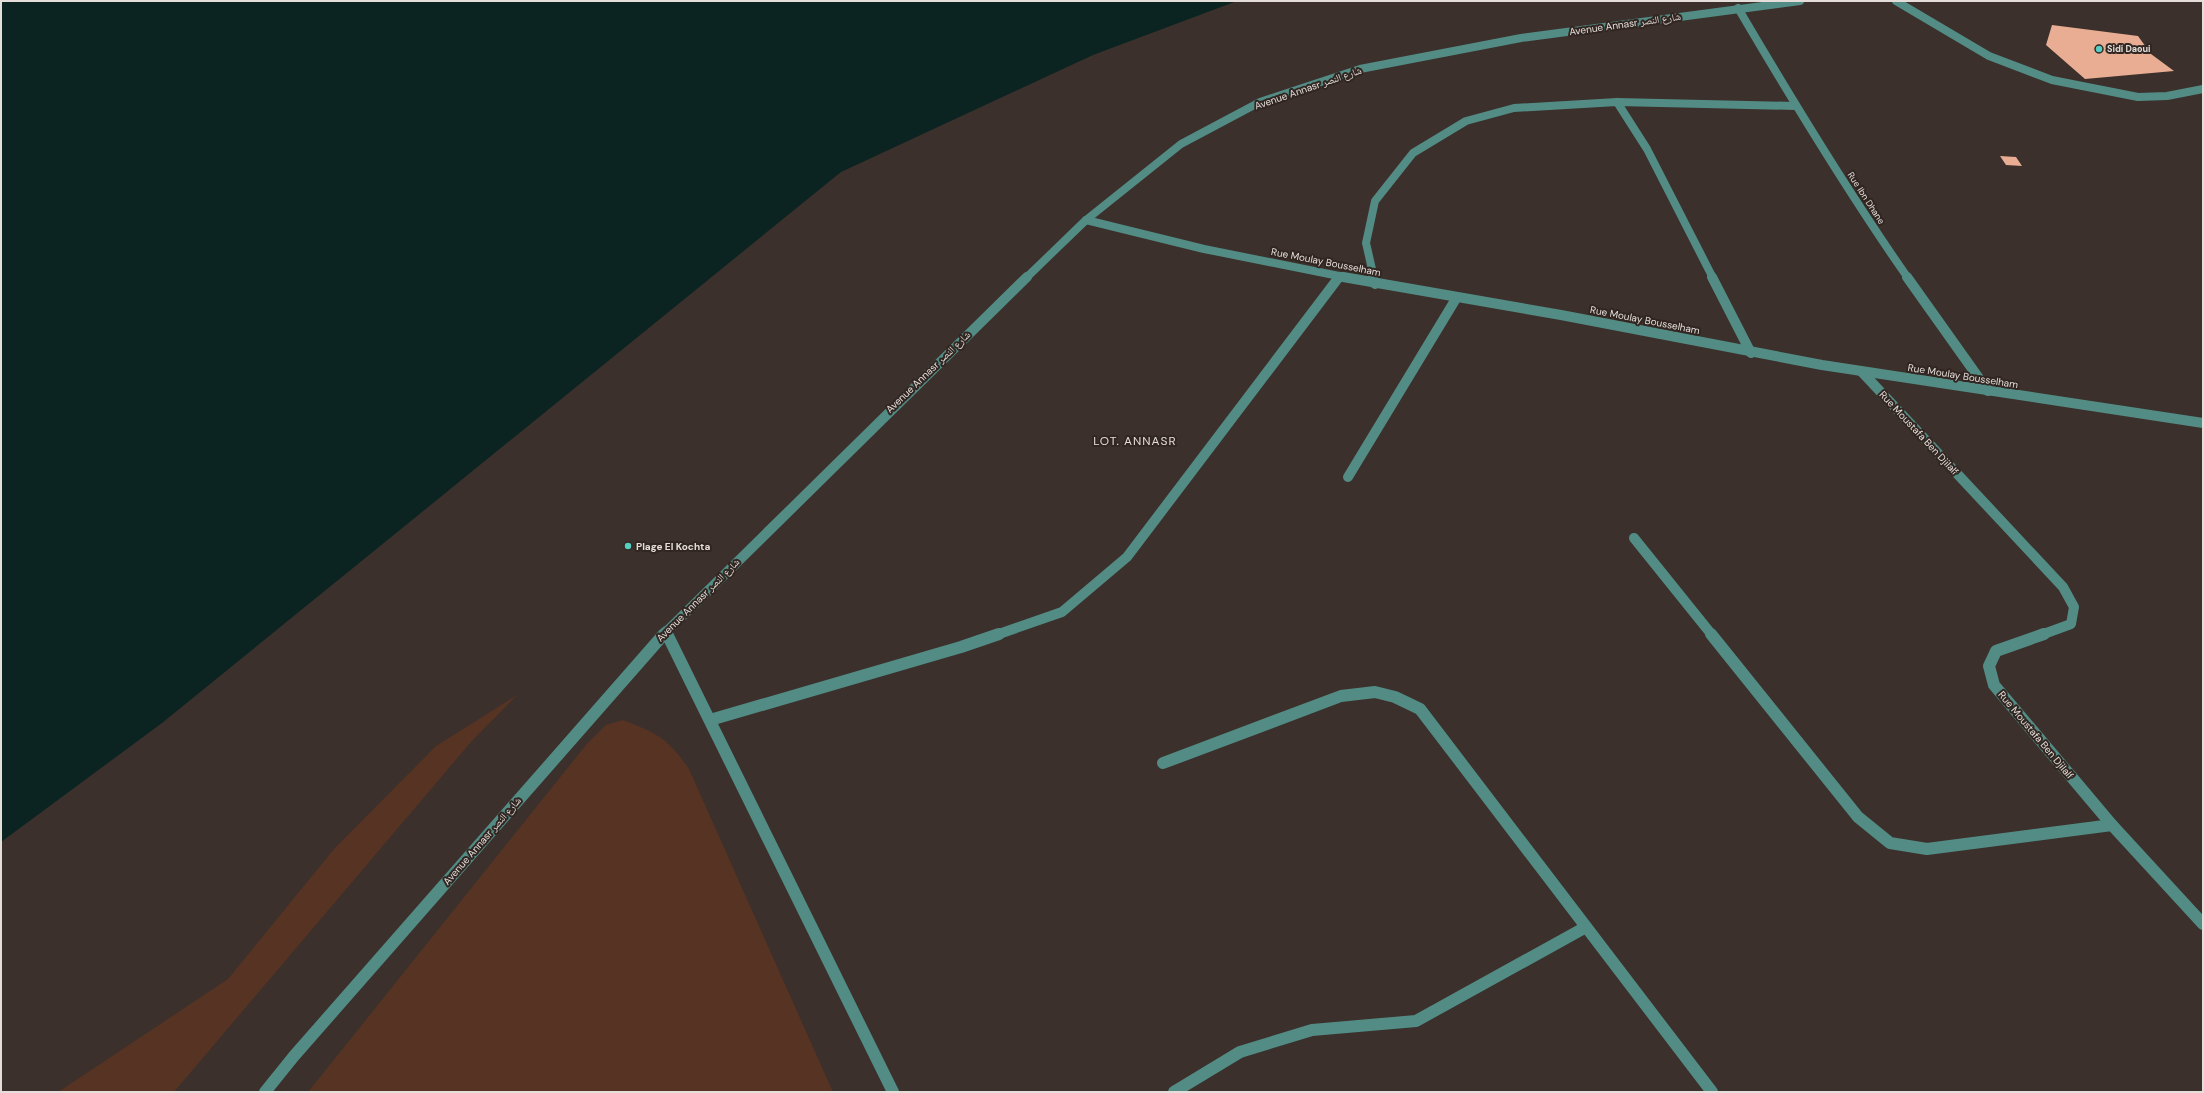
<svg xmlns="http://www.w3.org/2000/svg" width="2204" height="1093" font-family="'DM Sans','Noto Naskh Arabic',sans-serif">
  <rect width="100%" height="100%" fill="#3b302b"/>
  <g fill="#563323">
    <path d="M 517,695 L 471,742 L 174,1092 L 58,1092 L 228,979 L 334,849 L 436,746 Z"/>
    <path d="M 623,720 C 659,734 667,738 689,769 L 833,1092 L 308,1092 L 586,745 L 606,725 Z"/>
  </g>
  <path fill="#0b2421" d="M 1,1 L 1237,1 L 1093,55 L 841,172 L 162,723 L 1,842 Z"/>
  <g fill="#e8ad93">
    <path d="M 2052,25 L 2138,36 L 2151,54 L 2174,71 L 2085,79 L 2046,45 Z"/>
    <path d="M 2000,156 L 2016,157 L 2022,166 L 2006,165 Z"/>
  </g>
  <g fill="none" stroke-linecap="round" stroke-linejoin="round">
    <g stroke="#528c85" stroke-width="8">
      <path d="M 1896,1 L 1989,56 L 2052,80 L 2138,97 L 2167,96 L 2203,89"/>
      <path d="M 1738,8 C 1792,100 1847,191 1908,278"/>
      <path d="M 1617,102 L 1647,149 L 1713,278"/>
      <path d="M 1086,220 L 1204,249 L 1349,278"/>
      <path d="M 1026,278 L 1086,220 L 1181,144 L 1260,102 L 1360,69 L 1521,38 L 1800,1"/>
      <path d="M 1339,278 L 1340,276"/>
      <path d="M 1374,278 L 1366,243 L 1375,201 L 1413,153 L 1466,121 L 1514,108 L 1617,102 L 1795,106"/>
    </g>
    <g stroke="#528c85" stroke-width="10">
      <path d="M 1343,277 L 1561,315 L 1822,365 L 2203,423"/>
      <path d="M 1373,277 L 1375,284"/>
      <path d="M 1712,277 L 1751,353"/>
      <path d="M 1907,277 L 1988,391"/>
      <path d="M 1862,372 L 2063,587 L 2074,607 L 2071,624 L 2041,635"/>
      <path d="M 1348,477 L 1457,297"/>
      <path d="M 1634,538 L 1712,635"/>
      <path d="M 666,631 L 668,635"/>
      <path d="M 663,635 L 1027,277"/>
      <path d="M 996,635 L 1062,612 L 1127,557 L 1339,277"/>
    </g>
    <g stroke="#528c85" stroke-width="12">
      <path d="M 667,634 L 893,1092"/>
      <path d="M 1711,634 L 1858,817 L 1890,843 L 1927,849 L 2112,825"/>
      <path d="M 2044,634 L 1996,651 L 1989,666 L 1994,685 L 2112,825 L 2203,924"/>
      <path d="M 710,720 L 961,647 L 999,634"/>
      <path d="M 1163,763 L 1341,696 L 1375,692 L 1395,697 L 1420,709 L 1712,1092"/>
      <path d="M 265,1092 L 294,1056 L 664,634"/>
      <path d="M 1174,1092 L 1240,1052 L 1312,1030 L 1416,1021 L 1586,927"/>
    </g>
  </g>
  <g fill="#57cec2" stroke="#312621" stroke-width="1.5">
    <circle cx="2099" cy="49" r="4"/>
    <circle cx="628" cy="546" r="4"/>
  </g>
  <g text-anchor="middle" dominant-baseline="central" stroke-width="4" stroke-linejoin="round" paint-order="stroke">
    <g font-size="9" font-weight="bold" fill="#e4ddda" stroke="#312621" text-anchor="start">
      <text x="2107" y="49">Sidi Daoui</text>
    </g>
    <g font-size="9" fill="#e4ddda" stroke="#312621">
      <text transform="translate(1866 198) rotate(57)">Rue Ibn Dhane</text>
    </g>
    <g font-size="10" fill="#e4ddda" stroke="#312621">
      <text transform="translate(1625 24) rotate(-8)">Avenue Annasr شارع النصر</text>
      <text transform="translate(1308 88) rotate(-19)">Avenue Annasr شارع النصر</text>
      <text transform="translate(1326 262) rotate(11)">Rue Moulay Bousselham</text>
      <text transform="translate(1645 320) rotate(11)">Rue Moulay Bousselham</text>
      <text transform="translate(928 372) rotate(-44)">Avenue Annasr شارع النصر</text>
      <text transform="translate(1963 376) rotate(9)">Rue Moulay Bousselham</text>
      <text transform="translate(1919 433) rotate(47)">Rue Moustafa Ben Djilalf</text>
      <text transform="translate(698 600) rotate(-45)">Avenue Annasr شارع النصر</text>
      <text transform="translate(2036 735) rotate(50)">Rue Moustafa Ben Djilalf</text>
      <text transform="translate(482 841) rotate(-49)">Avenue Annasr شارع النصر</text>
    </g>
    <g font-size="10" font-weight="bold" fill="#e4ddda" stroke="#312621" text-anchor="start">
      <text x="636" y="546">Plage El Kochta</text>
    </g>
    <g font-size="12" letter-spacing="1" fill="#e4ddda" stroke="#312621">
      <text x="1135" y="441">LOT. ANNASR</text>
    </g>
  </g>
  <rect width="2204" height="1093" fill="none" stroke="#e4ddda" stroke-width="4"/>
</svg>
